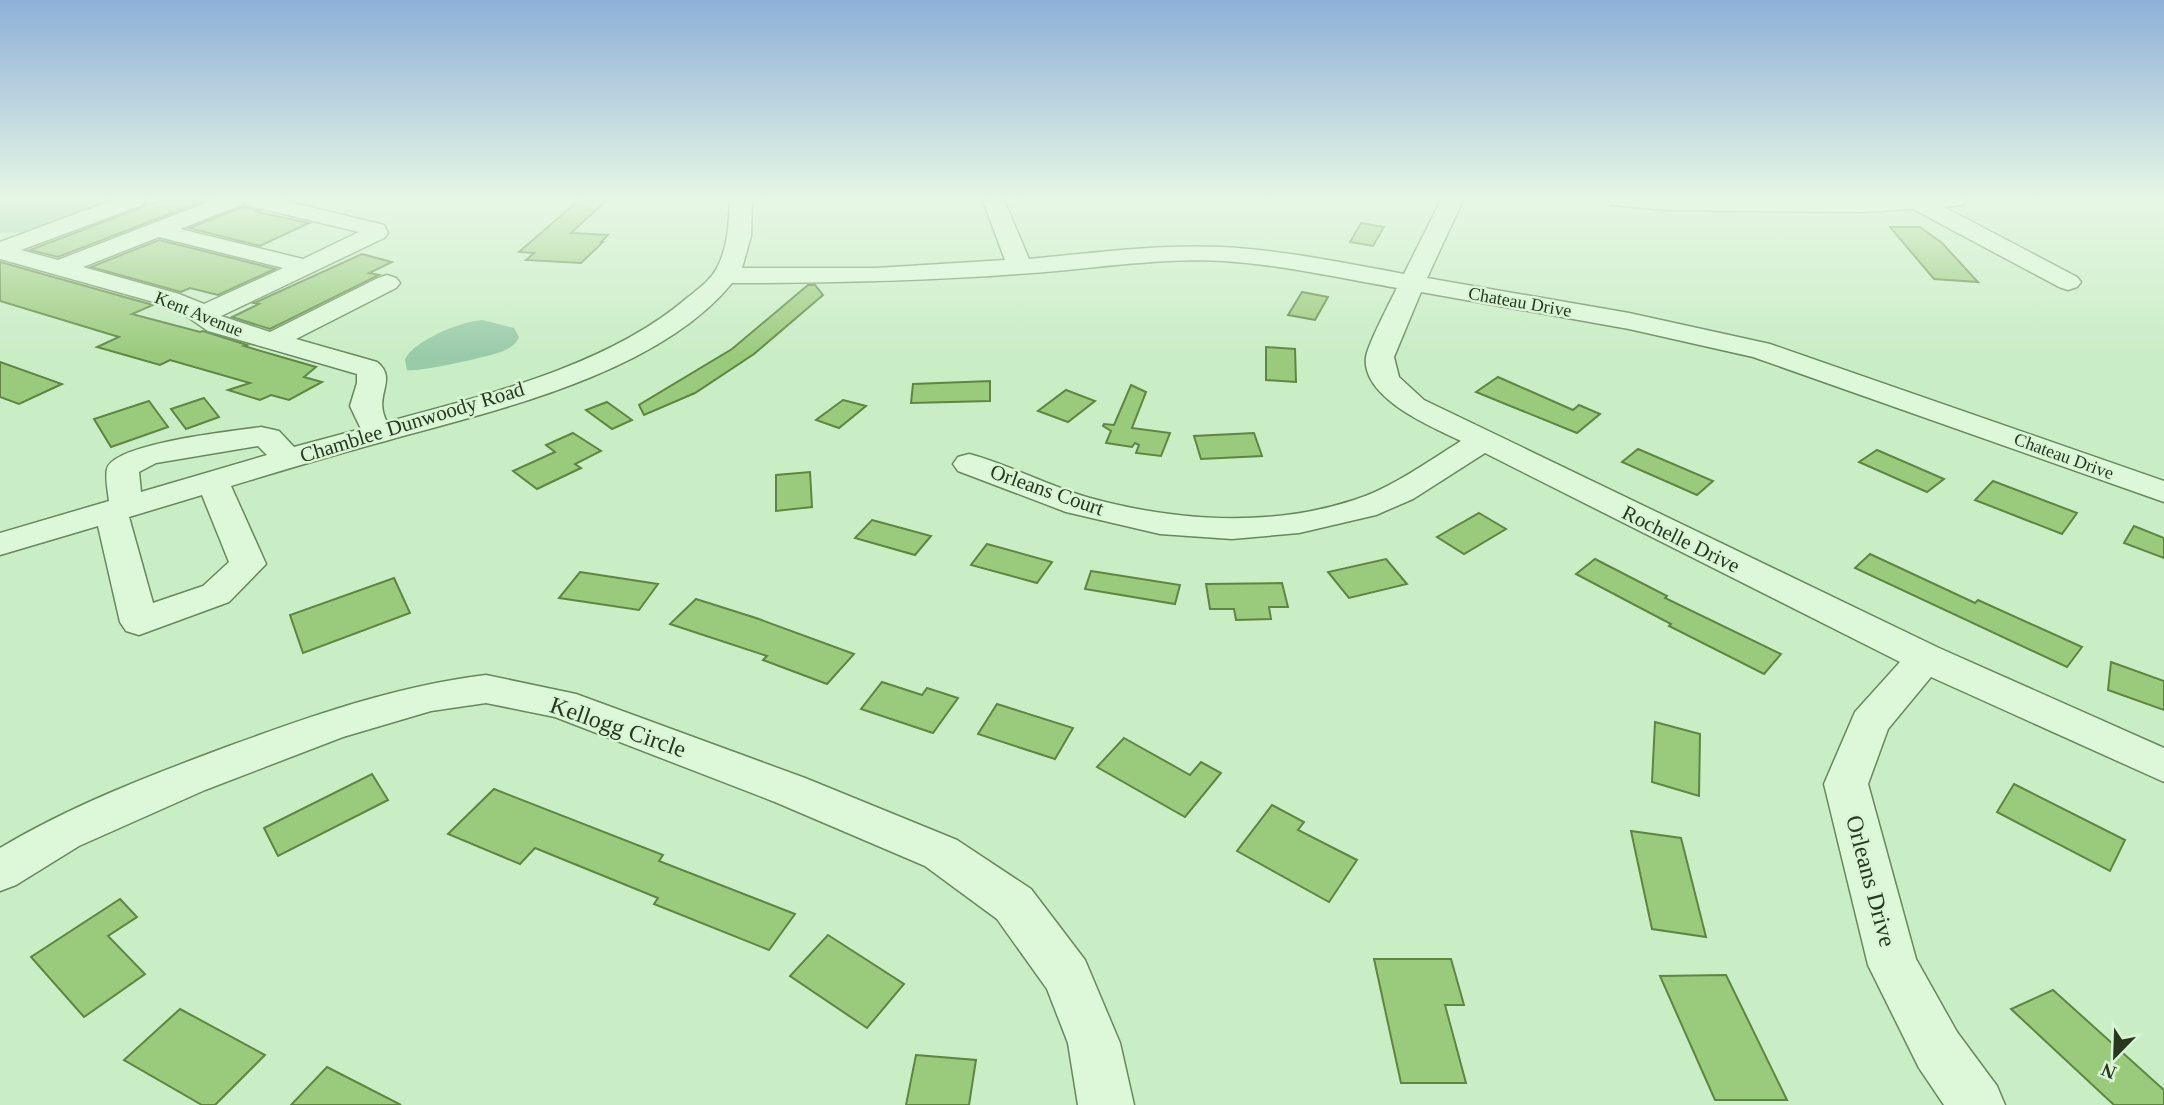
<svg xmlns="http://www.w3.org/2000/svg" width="2164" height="1105" font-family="Georgia,serif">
  <rect width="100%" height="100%" fill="#c9edc5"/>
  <g fill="#99cba9">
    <path d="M 0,200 L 113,200 L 22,233 L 0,232 Z"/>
    <path d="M 482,320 L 514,328 L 519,337 C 516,344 511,348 503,351 C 493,356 415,373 407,370 L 405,360 C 412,341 462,321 482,320 Z"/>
  </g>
  <g fill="#9aca7c" stroke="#5e8642" stroke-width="2">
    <path d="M 162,200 L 206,200 L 58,257 L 30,250 L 143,207 L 146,203 L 151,204 Z"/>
    <path d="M 579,200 L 607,200 L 571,233 L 608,235 L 601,242 L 603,242 L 581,263 L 526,260 L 534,253 L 519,252 Z"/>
    <path d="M 243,207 L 260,211 L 257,212 L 309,223 L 260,246 L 189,228 Z"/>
    <path d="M 1361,223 L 1384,227 L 1373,246 L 1350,242 Z"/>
    <path d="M 1890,227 L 1920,227 L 1942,243 L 1978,282 L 1934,279 Z"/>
    <path d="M 159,240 L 232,258 L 275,269 L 218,295 L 190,288 L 181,292 L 91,267 Z"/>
    <path d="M 362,254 L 392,262 L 369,273 L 379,275 L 270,329 L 232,317 L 259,304 L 254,303 Z"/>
    <path d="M 0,262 L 153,305 L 132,314 L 200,332 L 203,331 L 247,345 L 244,346 L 316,367 L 304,377 L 322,382 L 289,400 L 271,395 L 260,400 L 228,390 L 250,383 L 170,360 L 160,365 L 97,347 L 119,337 L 0,301 Z"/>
    <path d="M 808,285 L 815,285 L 823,295 L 754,354 L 695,393 L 644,415 L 639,405 L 732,349 Z"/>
    <path d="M 1302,292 L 1328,297 L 1315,320 L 1288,315 Z"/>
    <path d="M 1266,347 L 1295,349 L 1296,382 L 1266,380 Z"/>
    <path d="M 0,362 L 62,384 L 19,404 L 0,397 Z"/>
    <path d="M 1498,377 L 1573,410 L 1579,405 L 1600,414 L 1577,433 L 1476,392 Z"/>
    <path d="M 990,381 L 990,401 L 911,403 L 913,384 Z"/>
    <path d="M 1131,385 L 1146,392 L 1132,428 L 1170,433 L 1161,456 L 1136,453 L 1139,445 L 1135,443 L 1132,447 L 1106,443 L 1111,431 L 1103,426 L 1104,424 L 1114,425 Z"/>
    <path d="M 1066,390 L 1095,401 L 1068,422 L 1038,411 Z"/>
    <path d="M 204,398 L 219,417 L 186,429 L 171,409 Z"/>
    <path d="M 843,400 L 866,406 L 839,428 L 816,420 Z"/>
    <path d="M 149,401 L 168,427 L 111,447 L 94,419 Z"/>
    <path d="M 607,402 L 632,420 L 612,429 L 586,410 Z"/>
    <path d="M 573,433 L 601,451 L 575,464 L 581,468 L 537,489 L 513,471 L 555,452 L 546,445 Z"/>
    <path d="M 1254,433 L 1262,456 L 1201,459 L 1194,436 Z"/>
    <path d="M 1638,449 L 1713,481 L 1697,495 L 1622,462 Z"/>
    <path d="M 1877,450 L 1944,479 L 1927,492 L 1859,462 Z"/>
    <path d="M 810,472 L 812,507 L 776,511 L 776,475 Z"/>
    <path d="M 1993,481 L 2077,513 L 2062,534 L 1975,500 Z"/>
    <path d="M 1479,513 L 1506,529 L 1464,554 L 1437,537 Z"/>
    <path d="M 872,520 L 931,536 L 915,555 L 855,538 Z"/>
    <path d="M 2134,526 L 2164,538 L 2164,558 L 2124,543 Z"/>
    <path d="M 987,544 L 1052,562 L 1037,583 L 971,565 Z"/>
    <path d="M 1870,554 L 1975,603 L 1978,600 L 2082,647 L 2067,667 L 1855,568 Z"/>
    <path d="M 1386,559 L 1407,584 L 1349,598 L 1328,572 Z"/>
    <path d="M 1595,559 L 1667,596 L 1665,598 L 1781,654 L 1764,674 L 1669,626 L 1671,624 L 1576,574 Z"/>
    <path d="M 1091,571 L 1180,585 L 1175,604 L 1085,589 Z"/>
    <path d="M 580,572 L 658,584 L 639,610 L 559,598 Z"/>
    <path d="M 394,578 L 410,613 L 303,653 L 290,615 Z"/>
    <path d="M 1282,583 L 1288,607 L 1269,607 L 1271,619 L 1236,620 L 1234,609 L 1210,609 L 1206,584 Z"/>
    <path d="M 696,599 L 756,618 L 854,654 L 827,684 L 763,660 L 767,656 L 670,624 Z"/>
    <path d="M 2111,662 L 2164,681 L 2164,710 L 2108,690 Z"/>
    <path d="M 882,682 L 922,695 L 927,688 L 958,698 L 933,733 L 861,709 Z"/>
    <path d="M 997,704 L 1073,728 L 1055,759 L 978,734 Z"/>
    <path d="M 1655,722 L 1700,734 L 1699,796 L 1652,782 Z"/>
    <path d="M 1124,738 L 1190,775 L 1201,762 L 1221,773 L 1185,817 L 1097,767 Z"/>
    <path d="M 372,774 L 388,800 L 278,856 L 264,828 Z"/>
    <path d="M 2014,784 L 2125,840 L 2110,871 L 1997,812 Z"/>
    <path d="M 494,789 L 663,855 L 659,861 L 795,914 L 769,950 L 654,904 L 658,898 L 535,848 L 520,864 L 448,834 Z"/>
    <path d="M 1272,805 L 1304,822 L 1298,830 L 1357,860 L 1329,902 L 1237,851 Z"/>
    <path d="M 1631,831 L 1681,838 L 1706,937 L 1652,929 Z"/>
    <path d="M 120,899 L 137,917 L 108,936 L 145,974 L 84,1017 L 31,957 Z"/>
    <path d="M 828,935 L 904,984 L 867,1028 L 790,976 Z"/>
    <path d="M 1374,959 L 1451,959 L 1464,1005 L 1445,1005 L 1466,1083 L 1401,1083 Z"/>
    <path d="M 1726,975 L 1787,1100 L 1715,1100 L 1660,976 Z"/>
    <path d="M 2053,990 L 2164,1090 L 2164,1105 L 2114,1105 L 2011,1009 Z"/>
    <path d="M 180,1009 L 265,1055 L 215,1105 L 202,1105 L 124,1060 Z"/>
    <path d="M 916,1055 L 976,1060 L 969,1105 L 906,1105 Z"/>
    <path d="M 327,1067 L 401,1105 L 291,1105 Z"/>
  </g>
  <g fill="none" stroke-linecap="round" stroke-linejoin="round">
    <defs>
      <g id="minor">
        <path d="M 113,200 L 145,200 L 142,205 L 21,250 L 58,260 L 213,200 L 282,200 L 384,225 L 388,233 L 384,238 L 221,316 L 270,332 L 378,278 L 387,275 L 396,278 L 400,283 L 396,288 L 296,339 L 377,362 C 399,380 372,395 387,422 C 486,395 608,366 687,298 C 698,289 710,281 717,268 C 728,247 729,223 730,200 L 752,200 L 751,236 L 742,268 L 876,268 L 1005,260 L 983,201 L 1004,200 L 1029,259 C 1093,253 1158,244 1222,247 C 1283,250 1344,263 1404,274 L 1441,200 L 1463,200 L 1427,278 L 1629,313 L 1770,344 L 2164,481 L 2164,502 L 1753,357 L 1629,329 L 1421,292 L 1394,357 L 1399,377 L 1424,400 L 1939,648 L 2164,748 L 2164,782 L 1931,677 L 1888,729 L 1868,784 L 1916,959 L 1957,1032 L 1997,1086 L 2005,1105 L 1944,1105 L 1919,1068 L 1868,965 L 1824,784 L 1855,712 L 1900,662 L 1485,453 L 1413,499 L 1376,515 L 1299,533 L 1232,539 L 1160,534 L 1066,512 L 958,471 L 953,464 L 958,457 L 969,454 C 1010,465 1049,486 1090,498 C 1174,521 1269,528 1354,500 C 1392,488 1427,462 1461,441 C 1432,427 1361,398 1366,357 C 1368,344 1390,302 1397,288 C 1340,278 1282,265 1224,261 C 1155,257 1086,270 1018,274 C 923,281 828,283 732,283 C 659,373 497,410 389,440 C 336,454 284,470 231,486 L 266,564 L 229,602 L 139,635 L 126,631 L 120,622 L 98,526 L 0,555 L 0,533 L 109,501 C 108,492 105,478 107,469 C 113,443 235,431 261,427 L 279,431 L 294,447 L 361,429 L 350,406 L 357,383 L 357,374 L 208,331 L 182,313 L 161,304 L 0,259 L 0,242 ZM 244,201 L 246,205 L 359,232 L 303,259 L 180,229 L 241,205 ZM 159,237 L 283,268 L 204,304 L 179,294 L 83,267 ZM 258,446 L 267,455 L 141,492 L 139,472 L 156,463 ZM 202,495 L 229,562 L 203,586 L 153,603 L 129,517 Z"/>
        <path d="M 1609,200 L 1966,200 L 1963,205 L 1944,207 L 2077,277 L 2081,282 L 2077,287 L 2068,290 L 2059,287 L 1913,209 L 1863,212 L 1668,210 L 1612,205 Z"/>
        <path d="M 486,675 L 576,694 L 805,778 L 957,840 L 1031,889 L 1085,960 L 1120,1043 L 1134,1105 L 1078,1105 L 1068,1043 L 1047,989 L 997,919 L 925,866 L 775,802 L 555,717 L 486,703 L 431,711 L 343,737 L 205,790 L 79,846 L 16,885 L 0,891 L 0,848 C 72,805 151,775 229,746 C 314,715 396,686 486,675 Z"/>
      </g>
    </defs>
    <use href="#minor" stroke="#68885c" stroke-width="3"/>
    <use href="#minor" fill="#dcf8d8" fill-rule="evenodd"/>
  </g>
  <linearGradient id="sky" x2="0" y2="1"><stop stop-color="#8eb0d8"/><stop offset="0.56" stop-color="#e7f7e5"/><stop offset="1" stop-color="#e7f7e5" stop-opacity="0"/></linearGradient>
  <rect width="2164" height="355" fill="url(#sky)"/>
  <g text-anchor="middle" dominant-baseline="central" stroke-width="5" stroke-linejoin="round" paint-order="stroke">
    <g font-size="18" fill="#27381f" stroke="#d8f5d5">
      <text transform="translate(1520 302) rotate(10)">Chateau Drive</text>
      <text transform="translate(199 314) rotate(22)">Kent Avenue</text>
      <text transform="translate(2064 456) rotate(20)">Chateau Drive</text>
    </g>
    <g font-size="21" fill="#27381f" stroke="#d8f5d5">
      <text transform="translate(412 422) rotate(-17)">Chamblee Dunwoody Road</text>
      <text transform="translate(1047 490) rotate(19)">Orleans Court</text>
      <text transform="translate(1681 539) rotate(26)">Rochelle Drive</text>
    </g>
    <g font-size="24" fill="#27381f" stroke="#d8f5d5">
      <text transform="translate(618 727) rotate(19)">Kellogg Circle</text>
      <text transform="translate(1871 881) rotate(75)">Orleans Drive</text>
    </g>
  </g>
  <g transform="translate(2115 1056) rotate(203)" stroke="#d8f5d5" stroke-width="5" paint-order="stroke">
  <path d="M0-5L12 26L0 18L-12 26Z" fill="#27381f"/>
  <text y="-10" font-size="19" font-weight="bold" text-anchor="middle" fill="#27381f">N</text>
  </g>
</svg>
